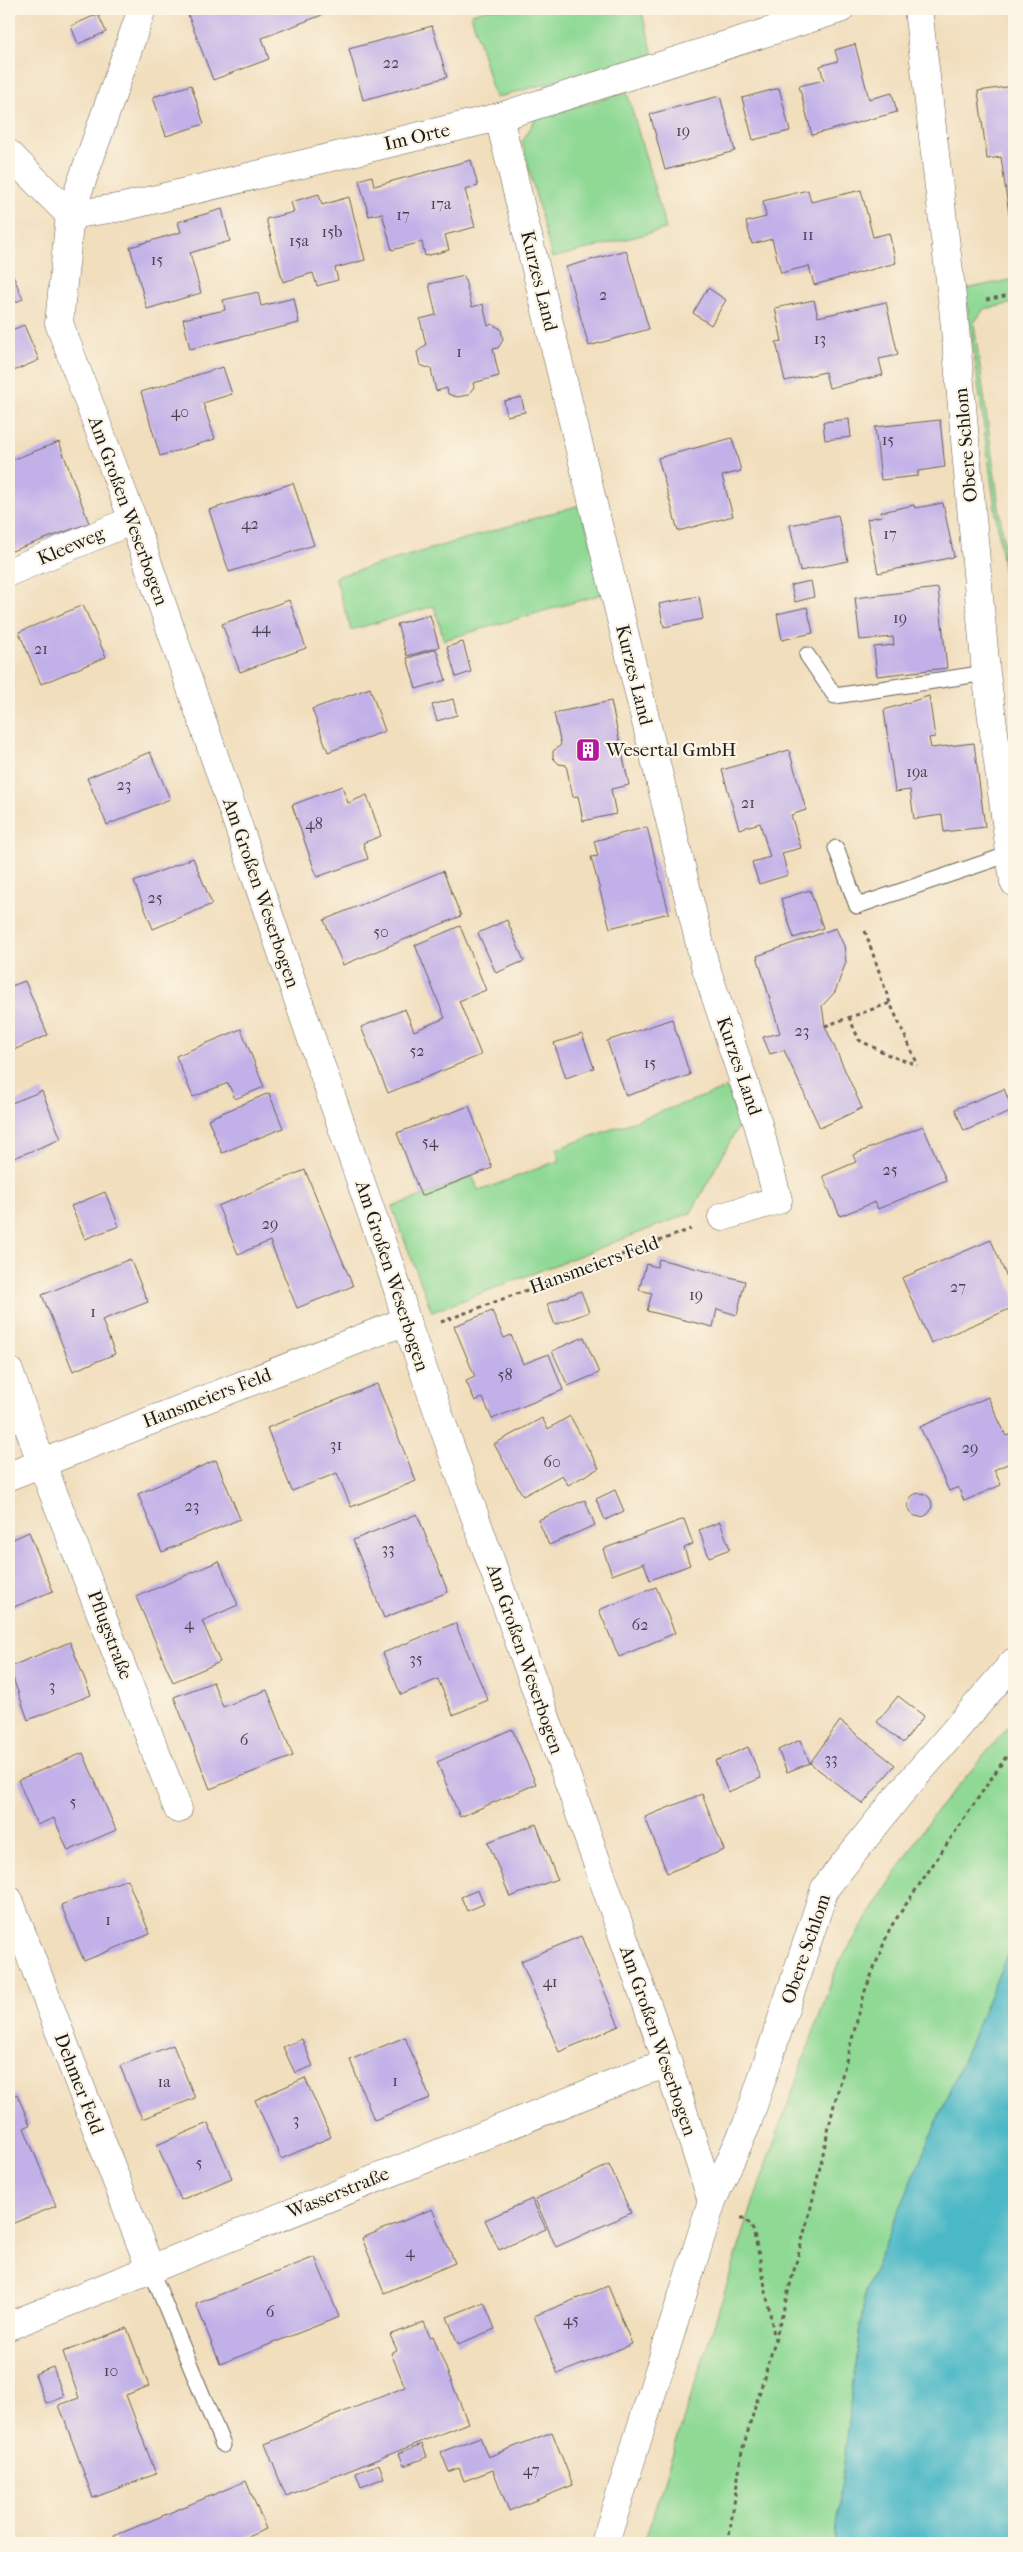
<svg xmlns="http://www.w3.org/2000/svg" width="1023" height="2552" font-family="'IM FELL French Canon',serif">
  <rect width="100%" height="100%" fill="#fcf5e5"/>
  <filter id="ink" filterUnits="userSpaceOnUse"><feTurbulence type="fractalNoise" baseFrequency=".02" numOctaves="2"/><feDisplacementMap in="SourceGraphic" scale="10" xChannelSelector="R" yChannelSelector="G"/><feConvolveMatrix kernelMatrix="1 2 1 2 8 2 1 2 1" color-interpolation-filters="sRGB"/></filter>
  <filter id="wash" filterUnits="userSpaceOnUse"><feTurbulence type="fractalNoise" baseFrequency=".0096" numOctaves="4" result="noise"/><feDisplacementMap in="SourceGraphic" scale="20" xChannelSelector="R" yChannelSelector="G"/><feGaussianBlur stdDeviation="1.12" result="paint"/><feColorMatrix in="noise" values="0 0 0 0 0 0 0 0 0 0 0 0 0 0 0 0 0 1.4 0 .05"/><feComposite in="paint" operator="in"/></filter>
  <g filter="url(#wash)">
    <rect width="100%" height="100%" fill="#f1debd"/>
    <g fill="#8fd995" stroke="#567a58">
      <path d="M 489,9 L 641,9 L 653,54 L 495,98 L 471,14 Z"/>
      <path d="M 627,92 L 666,229 L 552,258 L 522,142 L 536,118 Z"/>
      <path d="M 1014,279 L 1014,303 L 984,309 L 974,323 L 1014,617 L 1014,646 L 965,289 Z"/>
      <path d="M 580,505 L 606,593 L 444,640 L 434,606 L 351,630 L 335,577 Z"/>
      <path d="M 727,1088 L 739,1125 L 691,1213 L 432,1312 L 392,1207 L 473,1177 L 479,1191 L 560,1160 L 556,1149 Z"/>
      <path d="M 1014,1720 L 1014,1938 L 865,2292 L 834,2543 L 644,2543 L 756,2194 L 837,1966 L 930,1819 Z"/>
    </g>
    <path fill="#4bb8c6" stroke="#346a71" d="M 1014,1938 L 1014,2543 L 834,2543 L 865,2292 Z"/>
    <g id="blocks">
      <g fill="#c2b1e8">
        <path d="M 195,9 L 320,9 L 322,15 L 262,38 L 269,59 L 213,80 L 187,12 Z"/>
        <path d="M 98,14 L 106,32 L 78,44 L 71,26 Z"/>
        <path d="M 432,26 L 447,77 L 363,100 L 349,49 Z"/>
        <path d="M 855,44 L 869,99 L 892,93 L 897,112 L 812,135 L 799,86 L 824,80 L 820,66 L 838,61 L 835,50 Z"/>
        <path d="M 191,85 L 204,124 L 166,136 L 153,97 Z"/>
        <path d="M 1014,86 L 1014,236 L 1012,236 L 1001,157 L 987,159 L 978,91 Z"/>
        <path d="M 779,88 L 790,131 L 753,140 L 742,98 Z"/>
        <path d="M 720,96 L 735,151 L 665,170 L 650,114 Z"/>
        <path d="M 471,160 L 478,186 L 465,190 L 475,227 L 445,235 L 449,250 L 438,253 L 425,256 L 422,242 L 392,250 L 382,213 L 369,216 L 359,180 L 372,176 L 374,186 Z"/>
        <path d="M 808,190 L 811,202 L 861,190 L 873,237 L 889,233 L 896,263 L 814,285 L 809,266 L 781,273 L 772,239 L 752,244 L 746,222 L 766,217 L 763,201 Z"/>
        <path d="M 319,194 L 322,205 L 349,197 L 365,260 L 335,268 L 338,280 L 327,283 L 317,286 L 313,273 L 283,282 L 266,219 L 294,212 L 291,202 Z"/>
        <path d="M 222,209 L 230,241 L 190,253 L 201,293 L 147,309 L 130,247 L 181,232 L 178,222 Z"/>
        <path d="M 626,250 L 649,329 L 589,346 L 566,267 Z"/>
        <path d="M 9,266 L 23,299 L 9,305 Z"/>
        <path d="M 464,276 L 472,307 L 483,304 L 488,326 L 492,324 L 501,329 L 503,340 L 498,348 L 493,349 L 499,376 L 473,383 L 474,387 L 468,395 L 457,397 L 448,394 L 447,388 L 436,391 L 431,369 L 420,365 L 417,352 L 426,345 L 420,319 L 436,315 L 429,284 Z"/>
        <path d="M 708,288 L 726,300 L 711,325 L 693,313 Z"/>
        <path d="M 258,292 L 261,306 L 294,298 L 299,323 L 190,349 L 183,319 L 225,310 L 223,300 Z"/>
        <path d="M 814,300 L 818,317 L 886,302 L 898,355 L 879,359 L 883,375 L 829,388 L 825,372 L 785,381 L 776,342 L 782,341 L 775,308 Z"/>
        <path d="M 24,325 L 39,360 L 9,373 L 9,331 Z"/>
        <path d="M 223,367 L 232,394 L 203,403 L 215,439 L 160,456 L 141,392 Z"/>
        <path d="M 521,397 L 525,412 L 507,416 L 504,401 Z"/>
        <path d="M 849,419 L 851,437 L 825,440 L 823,422 Z"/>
        <path d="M 940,420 L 945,467 L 918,471 L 918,476 L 881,480 L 875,427 Z"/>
        <path d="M 732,438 L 741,471 L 722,476 L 733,516 L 678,531 L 658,458 Z"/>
        <path d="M 59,442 L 89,523 L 9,552 L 9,493 L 12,492 L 9,483 L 9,461 Z"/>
        <path d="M 293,483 L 314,545 L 229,572 L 209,510 Z"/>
        <path d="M 943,503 L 954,557 L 878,573 L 867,519 L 882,516 L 881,512 L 914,505 L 915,508 Z"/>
        <path d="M 838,515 L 848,561 L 800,571 L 790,525 Z"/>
        <path d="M 811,581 L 814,597 L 795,602 L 791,585 Z"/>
        <path d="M 938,588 L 947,668 L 877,676 L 874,647 L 894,645 L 893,637 L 860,640 L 855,598 Z"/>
        <path d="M 699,596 L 703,619 L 664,627 L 659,604 Z"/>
        <path d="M 289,600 L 306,648 L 240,672 L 222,624 Z"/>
        <path d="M 83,605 L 106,657 L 41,684 L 19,632 Z"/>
        <path d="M 807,607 L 813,633 L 782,640 L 777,614 Z"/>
        <path d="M 430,615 L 439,647 L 407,656 L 397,624 Z"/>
        <path d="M 463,642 L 471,672 L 456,677 L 447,647 Z"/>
        <path d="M 436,649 L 446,680 L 416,689 L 407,658 Z"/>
        <path d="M 370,688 L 385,731 L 328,752 L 312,709 Z"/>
        <path d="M 929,696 L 935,737 L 929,738 L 931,748 L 974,743 L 985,827 L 944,832 L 942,815 L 914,819 L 910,790 L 895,792 L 884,710 Z"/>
        <path d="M 453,699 L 457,715 L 437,721 L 432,705 Z"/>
        <path d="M 611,701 L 629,785 L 611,789 L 616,814 L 583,821 L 578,796 L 573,797 L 566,765 L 559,764 L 553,758 L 553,751 L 561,745 L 554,713 Z"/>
        <path d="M 789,750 L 806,810 L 791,815 L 801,848 L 782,853 L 788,875 L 759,884 L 752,862 L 770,857 L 760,823 L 739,829 L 722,770 Z"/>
        <path d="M 150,752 L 170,799 L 107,825 L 87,778 Z"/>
        <path d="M 342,786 L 348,803 L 367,795 L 381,836 L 363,843 L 368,859 L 317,877 L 292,805 Z"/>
        <path d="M 647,827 L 669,913 L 610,928 L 591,857 L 598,856 L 594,841 Z"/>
        <path d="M 193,858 L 212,904 L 153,929 L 134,882 Z"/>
        <path d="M 443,871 L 461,916 L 343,965 L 324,920 Z"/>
        <path d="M 810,890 L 823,928 L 794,938 L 781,899 Z"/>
        <path d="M 507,920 L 524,961 L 496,973 L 478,933 Z"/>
        <path d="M 460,926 L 486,990 L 459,1001 L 481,1055 L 388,1093 L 361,1027 L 405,1009 L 414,1031 L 445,1018 L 415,945 Z"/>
        <path d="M 836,928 L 844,946 L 846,962 L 835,992 L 822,1006 L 825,1026 L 862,1108 L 820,1128 L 784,1050 L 770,1054 L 763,1037 L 780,1033 L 757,956 Z"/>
        <path d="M 25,981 L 48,1035 L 9,1052 L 9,987 Z"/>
        <path d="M 672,1019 L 690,1075 L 626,1096 L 607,1041 Z"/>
        <path d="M 241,1029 L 264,1087 L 235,1099 L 228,1083 L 193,1097 L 176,1056 Z"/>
        <path d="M 582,1034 L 594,1068 L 566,1078 L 554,1043 Z"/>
        <path d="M 1004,1089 L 1013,1111 L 964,1131 L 955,1109 Z"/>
        <path d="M 42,1091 L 61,1139 L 9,1160 L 9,1104 Z"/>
        <path d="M 269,1093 L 283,1128 L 222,1153 L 208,1119 Z"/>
        <path d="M 469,1106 L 492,1168 L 421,1196 L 397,1133 Z"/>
        <path d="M 923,1126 L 946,1180 L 878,1209 L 875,1202 L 840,1216 L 823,1176 L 856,1162 L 853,1155 Z"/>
        <path d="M 305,1170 L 353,1286 L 297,1308 L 270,1241 L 238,1254 L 218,1206 Z"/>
        <path d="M 105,1192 L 119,1226 L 85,1239 L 71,1206 Z"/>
        <path d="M 991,1240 L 1014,1294 L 1014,1307 L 931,1343 L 902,1278 Z"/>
        <path d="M 130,1259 L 148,1302 L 102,1320 L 115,1354 L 73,1371 L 42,1295 Z"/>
        <path d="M 659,1259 L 745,1281 L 737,1315 L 717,1309 L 713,1327 L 647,1311 L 652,1293 L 639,1290 L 646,1264 L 657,1267 Z"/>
        <path d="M 581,1291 L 589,1312 L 555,1325 L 547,1304 Z"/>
        <path d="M 492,1311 L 504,1338 L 511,1335 L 523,1364 L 549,1354 L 563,1390 L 492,1419 L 483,1398 L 475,1401 L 466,1381 L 475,1377 L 454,1326 Z"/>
        <path d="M 584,1337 L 599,1373 L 568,1386 L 552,1351 Z"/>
        <path d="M 377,1384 L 416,1481 L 351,1507 L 337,1473 L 292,1491 L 267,1428 Z"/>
        <path d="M 988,1397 L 1006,1436 L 1014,1433 L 1014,1461 L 994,1470 L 1001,1485 L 964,1501 L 958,1487 L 949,1491 L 920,1427 Z"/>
        <path d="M 570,1416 L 599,1468 L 568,1485 L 562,1475 L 523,1496 L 494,1444 L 542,1418 L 548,1429 Z"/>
        <path d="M 216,1460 L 240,1519 L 162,1552 L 138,1494 Z"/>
        <path d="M 615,1490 L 624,1511 L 605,1520 L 596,1499 Z"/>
        <circle cx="920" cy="1505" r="12"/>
        <path d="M 585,1500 L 595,1525 L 549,1545 L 538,1520 Z"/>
        <path d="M 417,1514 L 448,1592 L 384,1618 L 353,1540 Z"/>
        <path d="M 684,1519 L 693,1544 L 684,1548 L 690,1565 L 650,1580 L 644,1563 L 612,1575 L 603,1549 Z"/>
        <path d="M 720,1522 L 730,1549 L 709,1557 L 699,1530 Z"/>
        <path d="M 29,1532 L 53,1591 L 9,1609 L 9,1541 Z"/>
        <path d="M 219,1561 L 238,1605 L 202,1621 L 220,1662 L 173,1682 L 136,1597 Z"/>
        <path d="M 656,1587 L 675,1633 L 619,1657 L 599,1610 Z"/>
        <path d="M 455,1623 L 488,1700 L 453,1715 L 438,1679 L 401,1695 L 383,1653 Z"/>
        <path d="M 70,1642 L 91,1695 L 28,1720 L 9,1667 Z"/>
        <path d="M 213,1682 L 223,1707 L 267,1690 L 293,1756 L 210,1789 L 174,1697 Z"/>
        <path d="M 898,1696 L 924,1716 L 903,1743 L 877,1722 Z"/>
        <path d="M 840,1721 L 895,1765 L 863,1804 L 810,1763 Z"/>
        <path d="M 512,1729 L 536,1784 L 460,1817 L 437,1762 Z"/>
        <path d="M 800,1740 L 810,1763 L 787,1772 L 778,1750 Z"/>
        <path d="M 748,1747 L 761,1778 L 728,1792 L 715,1761 Z"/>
        <path d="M 83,1753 L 116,1830 L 68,1851 L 54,1818 L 37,1825 L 18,1780 Z"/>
        <path d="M 702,1794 L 724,1850 L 667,1873 L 645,1817 Z"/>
        <path d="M 536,1824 L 557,1879 L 510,1897 L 488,1842 Z"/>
        <path d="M 127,1879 L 150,1934 L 84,1961 L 61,1905 Z"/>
        <path d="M 478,1890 L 484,1904 L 467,1911 L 461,1897 Z"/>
        <path d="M 581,1936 L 619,2026 L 559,2052 L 521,1961 Z"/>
        <path d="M 405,2037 L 430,2098 L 374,2120 L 350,2060 Z"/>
        <path d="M 302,2039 L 313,2066 L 295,2073 L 283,2047 Z"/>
        <path d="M 173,2045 L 195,2098 L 142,2119 L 120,2066 Z"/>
        <path d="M 305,2078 L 331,2137 L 281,2159 L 255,2100 Z"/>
        <path d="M 17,2094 L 30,2125 L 24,2128 L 56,2206 L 9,2225 L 9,2098 Z"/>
        <path d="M 208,2123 L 232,2178 L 181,2200 L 157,2145 Z"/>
        <path d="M 609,2165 L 631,2213 L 556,2247 L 535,2199 Z"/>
        <path d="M 532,2199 L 546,2229 L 499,2250 L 485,2220 Z"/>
        <path d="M 432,2209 L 455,2263 L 384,2293 L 362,2238 Z"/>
        <path d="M 315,2257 L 339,2317 L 220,2364 L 196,2304 Z"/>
        <path d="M 608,2286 L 632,2344 L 558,2374 L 534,2316 Z"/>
        <path d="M 484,2302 L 495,2329 L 458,2344 L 447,2317 Z"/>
        <path d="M 424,2322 L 430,2337 L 433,2336 L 468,2423 L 286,2496 L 265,2444 L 405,2387 L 391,2353 L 397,2350 L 390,2335 Z"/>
        <path d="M 127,2328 L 149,2386 L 126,2395 L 156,2474 L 93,2498 L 59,2405 L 79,2398 L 63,2352 Z"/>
        <path d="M 53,2367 L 64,2397 L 46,2404 L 35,2374 Z"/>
        <path d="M 552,2432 L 573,2485 L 509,2511 L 493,2470 L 464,2481 L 459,2468 L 449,2472 L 441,2452 L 480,2437 L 488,2457 Z"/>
        <path d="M 422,2444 L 427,2457 L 404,2466 L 399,2453 Z"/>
        <path d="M 379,2464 L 384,2478 L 361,2487 L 356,2473 Z"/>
        <path d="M 246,2481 L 266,2529 L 233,2543 L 117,2543 L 114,2536 Z"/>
      </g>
    </g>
  </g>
  <g filter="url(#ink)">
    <use href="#blocks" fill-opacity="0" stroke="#676054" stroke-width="1"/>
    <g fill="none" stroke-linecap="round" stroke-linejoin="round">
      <defs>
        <g id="lane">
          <path d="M 807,655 L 835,696 L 986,673"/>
          <path d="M 836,848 L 857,906 L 1010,854"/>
          <path d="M 150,2268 L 223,2445"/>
        </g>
        <g id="street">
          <path d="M 142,9 L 70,215 L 59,323 L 133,520 L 398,1290 L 406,1321 L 668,2064 L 712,2201 L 605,2543"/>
          <path d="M 918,9 L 953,306 L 986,673 L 1014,882"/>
          <path d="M 499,117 L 705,965 L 758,1124 L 778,1200 L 722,1217"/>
          <path d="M 9,154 L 70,215 L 123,207 L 499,117 L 840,9"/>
          <path d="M 9,572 L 133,520"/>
          <path d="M 9,1371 L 41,1462 L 178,1809"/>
          <path d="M 9,1476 L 406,1321"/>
          <path d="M 9,1900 L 150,2268"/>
          <path d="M 712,2201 L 747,2124 L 825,1888 L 899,1795 L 1014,1662"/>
          <path d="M 9,2326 L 644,2071 L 668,2064"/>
        </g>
      </defs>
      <use href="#lane" stroke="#676054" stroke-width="17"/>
      <use href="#street" stroke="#676054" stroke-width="29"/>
      <g stroke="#676054" stroke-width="3" stroke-dasharray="4 4" stroke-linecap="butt">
        <path d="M 986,300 L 1014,294"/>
        <path d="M 865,931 L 890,1003 L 918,1065"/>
        <path d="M 849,1017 L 859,1040 L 891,1056 L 917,1065"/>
        <path d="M 825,1026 L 890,1003"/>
        <path d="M 441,1322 L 691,1229"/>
        <path d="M 741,2218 L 746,2218 L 753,2230 L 760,2260 L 775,2340"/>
        <path d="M 728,2543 L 742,2451 L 775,2341 L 811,2207 L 833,2109 L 865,1991 L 890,1928 L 1014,1745"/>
      </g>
      <use href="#lane" stroke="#fff" stroke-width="15"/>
      <use href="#street" stroke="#fff" stroke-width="28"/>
    </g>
  </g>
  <defs>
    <symbol id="building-square" viewBox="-11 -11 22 22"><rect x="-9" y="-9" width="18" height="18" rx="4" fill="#b5179e" stroke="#fcf5e5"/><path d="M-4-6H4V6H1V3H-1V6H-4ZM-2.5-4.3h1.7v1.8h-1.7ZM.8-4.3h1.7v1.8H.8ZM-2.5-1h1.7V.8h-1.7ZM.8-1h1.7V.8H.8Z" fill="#fff"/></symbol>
  </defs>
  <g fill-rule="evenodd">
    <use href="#building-square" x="574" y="736" width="28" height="28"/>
  </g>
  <g text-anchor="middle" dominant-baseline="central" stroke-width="4.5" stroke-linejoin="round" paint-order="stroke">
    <g font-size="16" fill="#46414f">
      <text x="391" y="62">22</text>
      <text x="683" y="130">19</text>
      <text x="441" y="203">17a</text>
      <text x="403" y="214">17</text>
      <text x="332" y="231">15b</text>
      <text x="808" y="234">11</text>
      <text x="299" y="240">15a</text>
      <text x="157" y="259">15</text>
      <text x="603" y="294">2</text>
      <text x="820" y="338">13</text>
      <text x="459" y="351">1</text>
      <text x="180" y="411">40</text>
      <text x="888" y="439">15</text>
      <text x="250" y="523">42</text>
      <text x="890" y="533">17</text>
      <text x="900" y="617">19</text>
      <text x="261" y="627">44</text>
      <text x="41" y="648">21</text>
      <text x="917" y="771">19a</text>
      <text x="124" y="784">23</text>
      <text x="748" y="802">21</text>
      <text x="314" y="823">48</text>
      <text x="155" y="897">25</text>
      <text x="381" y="931">50</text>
      <text x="802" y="1030">23</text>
      <text x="417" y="1050">52</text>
      <text x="650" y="1062">15</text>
      <text x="430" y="1141">54</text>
      <text x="890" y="1169">25</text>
      <text x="270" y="1223">29</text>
      <text x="958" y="1286">27</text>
      <text x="696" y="1294">19</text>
      <text x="93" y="1311">1</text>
      <text x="505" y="1374">58</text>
      <text x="336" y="1444">31</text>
      <text x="970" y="1447">29</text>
      <text x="552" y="1461">60</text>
      <text x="192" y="1505">23</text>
      <text x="388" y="1548">33</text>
      <text x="189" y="1623">4</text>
      <text x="640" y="1624">62</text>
      <text x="416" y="1658">35</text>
      <text x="52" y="1685">3</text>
      <text x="244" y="1739">6</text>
      <text x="831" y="1758">33</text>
      <text x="73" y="1801">5</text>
      <text x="108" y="1919">1</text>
      <text x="550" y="1981">41</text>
      <text x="395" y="2080">1</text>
      <text x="164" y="2081">1a</text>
      <text x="296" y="2119">3</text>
      <text x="199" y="2162">5</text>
      <text x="410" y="2251">4</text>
      <text x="270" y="2311">6</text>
      <text x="571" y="2319">45</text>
      <text x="111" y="2370">10</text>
      <text x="531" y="2469">47</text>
    </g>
    <g font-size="19" fill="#1c1c1c" stroke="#fcf5e5">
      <text transform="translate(417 137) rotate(-13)">Im Orte</text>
      <text transform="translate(539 281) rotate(76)">Kurzes Land</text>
      <text transform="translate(966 445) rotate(-95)">Obere Schlom</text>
      <text transform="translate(128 511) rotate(70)">Am Großen Weserbogen</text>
      <text transform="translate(71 546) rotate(-23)">Kleeweg</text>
      <text transform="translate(634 675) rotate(76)">Kurzes Land</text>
      <text transform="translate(261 893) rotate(71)">Am Großen Weserbogen</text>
      <text transform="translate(739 1066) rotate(71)">Kurzes Land</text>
      <text transform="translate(594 1265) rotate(-20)">Hansmeiers Feld</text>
      <text transform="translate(392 1276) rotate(72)">Am Großen Weserbogen</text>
      <text transform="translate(207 1398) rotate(-21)">Hansmeiers Feld</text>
      <text transform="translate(110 1635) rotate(69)">Pflugstraße</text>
      <text transform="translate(525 1659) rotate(71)">Am Großen Weserbogen</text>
      <text transform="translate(806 1949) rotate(-71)">Obere Schlom</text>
      <text transform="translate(658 2041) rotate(71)">Am Großen Weserbogen</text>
      <text transform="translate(79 2084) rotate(69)">Dehmer Feld</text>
      <text transform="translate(338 2193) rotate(-22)">Wasserstraße</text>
    </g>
    <g font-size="19" fill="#1c1c1c" stroke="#fcf5e5" text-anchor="start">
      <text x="606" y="750">Wesertal GmbH</text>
    </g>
  </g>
  <rect width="1023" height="2552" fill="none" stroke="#fcf5e5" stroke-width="30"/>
</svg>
